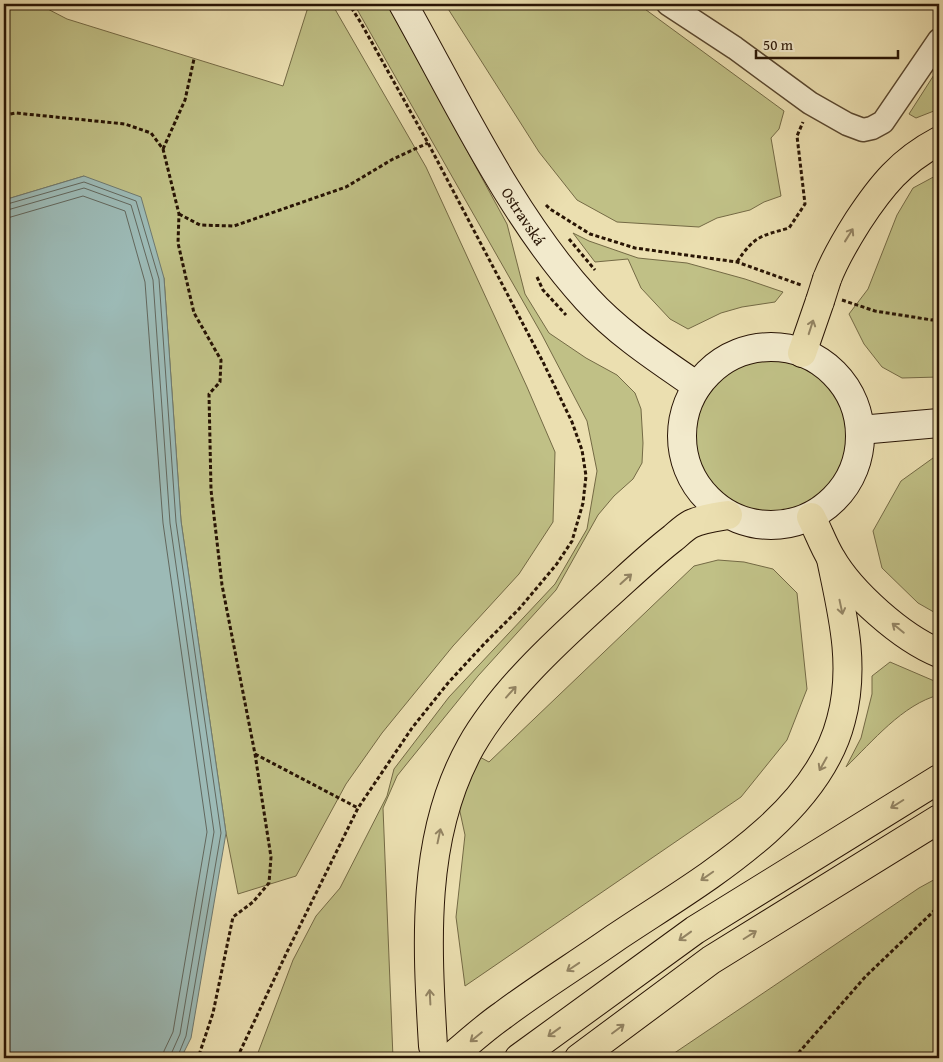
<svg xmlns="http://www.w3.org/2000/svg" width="943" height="1062" font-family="'Gentium Book Plus',serif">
  <rect width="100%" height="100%" fill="#ebdfb0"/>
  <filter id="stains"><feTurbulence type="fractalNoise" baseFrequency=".004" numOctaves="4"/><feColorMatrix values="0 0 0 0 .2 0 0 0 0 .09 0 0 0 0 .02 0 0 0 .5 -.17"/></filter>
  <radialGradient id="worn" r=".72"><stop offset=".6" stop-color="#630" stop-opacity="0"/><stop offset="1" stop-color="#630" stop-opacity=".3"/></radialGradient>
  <g fill="#c0c086" stroke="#746a45">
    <path d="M 4,4 L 38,4 L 67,19 L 283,86 L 309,4 L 332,4 L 426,167 L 527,387 L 555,452 L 553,522 L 519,574 L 453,646 L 382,733 L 346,784 L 296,876 L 238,894 L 226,833 L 181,521 L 164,278 L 84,176 L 4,200 Z"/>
    <path d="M 354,4 L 387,4 L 507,224 L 525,294 L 549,333 L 586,358 L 617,375 L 635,393 L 641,409 L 643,443 L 642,463 L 633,479 L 614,496 L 598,515 L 556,590 L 478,676 L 409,761 L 397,776 L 383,808 L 393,1058 L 256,1058 L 293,960 L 316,916 L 340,888 L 387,796 L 394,769 L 449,697 L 555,584 L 587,529 L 597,471 L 587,421 L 541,333 Z"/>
    <path d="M 445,4 L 638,4 L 784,111 L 779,129 L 771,138 L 781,196 L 764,202 L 750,210 L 717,218 L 699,227 L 617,222 L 577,200 L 539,152 Z"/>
    <path d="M 939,67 L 939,109 L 916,118 L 909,114 Z"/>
    <path d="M 939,174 L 939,377 L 902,378 L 882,367 L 864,344 L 849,314 L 868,289 L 897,215 L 913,188 Z"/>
    <path d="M 573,233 L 589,241 L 638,258 L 687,263 L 745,279 L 783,292 L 775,302 L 742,307 L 721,313 L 688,329 L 670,319 L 641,288 L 628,259 L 595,262 Z"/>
    <circle cx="773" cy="435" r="78"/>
    <path d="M 933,458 L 939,458 L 939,615 L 918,603 L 882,568 L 873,531 L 901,481 Z"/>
    <path d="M 718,560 L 744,562 L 773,569 L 797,593 L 807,689 L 787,740 L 741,797 L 465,986 L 456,917 L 465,835 L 457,798 L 476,755 L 489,762 L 694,566 Z"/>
    <path d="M 890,662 L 939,683 L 939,695 C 903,704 872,742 846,767 L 861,738 L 872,694 L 872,676 Z"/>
    <path d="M 939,877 L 939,1058 L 667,1058 L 919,888 Z"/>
  </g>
  <path fill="#9cbab6" stroke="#6e786f" d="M 84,176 L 141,197 L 164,278 L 181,521 L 226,833 L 191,1038 L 181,1058 L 4,1058 L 4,200 Z"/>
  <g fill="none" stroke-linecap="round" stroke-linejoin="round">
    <g stroke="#62675d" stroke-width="1">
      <path d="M 4,205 L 84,182 L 136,201 L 159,279 L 176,522 L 221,833 L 186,1036 L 177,1058"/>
      <path d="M 4,211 L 84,188 L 131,205 L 153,280 L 170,523 L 214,832 L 180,1034 L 172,1052 L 171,1058"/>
      <path d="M 4,219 L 83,196 L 125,211 L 145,282 L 163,523 L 207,832 L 173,1032 L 164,1051 L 163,1058"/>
    </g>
    <defs>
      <path id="street" d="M 668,4 L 735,48 L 810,103 L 847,124 L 863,130 L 872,128 L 883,122 L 939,40"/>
      <g id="secondary">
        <path id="s1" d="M 403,4 C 458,102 511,216 587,299 C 619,334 658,359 697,386"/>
        <circle cx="771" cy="436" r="89"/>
        <path d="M 860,430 L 939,423"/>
      </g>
      <g id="highway">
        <path d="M 827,279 C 835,258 846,240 858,221 C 881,186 901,161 939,141"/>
        <path d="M 802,353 L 820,301"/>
        <path d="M 811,517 C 818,530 823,545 831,558 C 851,593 902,638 939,653"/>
        <path d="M 433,1046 C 427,946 420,837 471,746 C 501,693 554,644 599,603 C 624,581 647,558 673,538 C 679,533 685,527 691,524 C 701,519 716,517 728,515"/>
        <path d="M 450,1058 C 467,1044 484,1028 503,1015 C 539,988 578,964 615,938 C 695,884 816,819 841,720 C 856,665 842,612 831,559"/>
        <path d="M 519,1058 L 695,930 L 939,779"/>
        <path d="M 579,1058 L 711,960 L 939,819"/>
      </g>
    </defs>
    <use href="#street" stroke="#59472f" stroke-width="25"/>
    <use href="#secondary" stroke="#281404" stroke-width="30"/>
    <use href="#highway" stroke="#281404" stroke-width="30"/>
    <g stroke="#281404" stroke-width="3" stroke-dasharray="4 2.5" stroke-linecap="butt">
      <path d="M 4,115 L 16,113 L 125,124 L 151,133 L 163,149 L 179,214 L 178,243 L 194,313 L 221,360 L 220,382 L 209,394 L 211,490 L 222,585 L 255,754 L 271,857 L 269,883 L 253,902 L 233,917 L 213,1013 L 198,1058"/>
      <path d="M 163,149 L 185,100 L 194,59"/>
      <path d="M 546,205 L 550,209 L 590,234 L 635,248 L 737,262 L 801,285"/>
      <path d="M 179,214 L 200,225 L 234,226 L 346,187 L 393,159 L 428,143"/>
      <path d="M 569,239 L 595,270"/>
      <path d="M 737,262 C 754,236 761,236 789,228 L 805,204 L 797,136 L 803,122"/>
      <path d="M 537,277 L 543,290 L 566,315"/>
      <path d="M 842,300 L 875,311 L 932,320 L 939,318"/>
      <path d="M 255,754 L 358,808"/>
      <path d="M 237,1058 L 287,952 L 358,808 L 412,728 L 448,683 L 484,644 L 519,609 L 556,565 L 572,541 L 583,503 L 586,476 L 582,450 L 572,422 L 543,362 L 428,143 L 361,23 L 349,4"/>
      <path d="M 794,1058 L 866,976 L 939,906"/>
    </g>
    <use href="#street" stroke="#f2eacc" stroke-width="22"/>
    <use href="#secondary" stroke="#f2eacc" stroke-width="28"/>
    <use href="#highway" stroke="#ebdfb0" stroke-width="28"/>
    <defs>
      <path id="highway-bridge" d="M 820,301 L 827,279"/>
    </defs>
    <use href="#highway-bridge" stroke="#281404" stroke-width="30" stroke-linecap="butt"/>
    <use href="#highway-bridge" stroke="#ebdfb0" stroke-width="28"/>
  </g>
  <defs><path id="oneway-shaft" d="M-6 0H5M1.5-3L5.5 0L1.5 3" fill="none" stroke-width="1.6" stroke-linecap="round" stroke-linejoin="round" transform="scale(1.25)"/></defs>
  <g stroke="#938463">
    <use href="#oneway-shaft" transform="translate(849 235) rotate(-58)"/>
    <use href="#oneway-shaft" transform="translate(811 327) rotate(-72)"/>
    <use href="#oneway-shaft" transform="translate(626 579) rotate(-42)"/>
    <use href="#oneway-shaft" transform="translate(841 607) rotate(78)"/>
    <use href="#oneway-shaft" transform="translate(898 628) rotate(-141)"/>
    <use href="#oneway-shaft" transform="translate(511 692) rotate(-48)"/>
    <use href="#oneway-shaft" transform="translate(823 764) rotate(119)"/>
    <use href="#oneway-shaft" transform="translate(897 804) rotate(148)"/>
    <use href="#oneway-shaft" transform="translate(439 836) rotate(-78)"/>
    <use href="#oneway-shaft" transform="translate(707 876) rotate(145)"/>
    <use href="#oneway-shaft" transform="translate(750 935) rotate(-32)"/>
    <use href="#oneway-shaft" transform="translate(685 936) rotate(144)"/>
    <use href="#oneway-shaft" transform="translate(573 967) rotate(146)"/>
    <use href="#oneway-shaft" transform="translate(430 997) rotate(-93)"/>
    <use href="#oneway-shaft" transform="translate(618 1029) rotate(-37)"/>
    <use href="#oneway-shaft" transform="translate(554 1032) rotate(144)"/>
    <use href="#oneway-shaft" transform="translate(476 1037) rotate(141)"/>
  </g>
  <g text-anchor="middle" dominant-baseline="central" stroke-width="4" stroke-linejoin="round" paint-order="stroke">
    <g font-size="16" fill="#281404" stroke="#f2eacc">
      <text stroke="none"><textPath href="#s1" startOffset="244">Ostravská</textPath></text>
    </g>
  </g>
  <rect width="943" height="1062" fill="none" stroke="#ebdfb0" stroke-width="20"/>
  <rect x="5" y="5" width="933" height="1052" fill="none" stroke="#281404" stroke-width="2.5"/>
  <rect x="10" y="10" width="923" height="1042" fill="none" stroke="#281404"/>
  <path d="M756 50v8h142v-8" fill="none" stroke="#281404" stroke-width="2.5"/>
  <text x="763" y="50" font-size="15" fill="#281404" stroke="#f2eacc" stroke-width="4" paint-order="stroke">50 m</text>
  <rect width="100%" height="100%" filter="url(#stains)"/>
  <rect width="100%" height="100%" fill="url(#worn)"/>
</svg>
